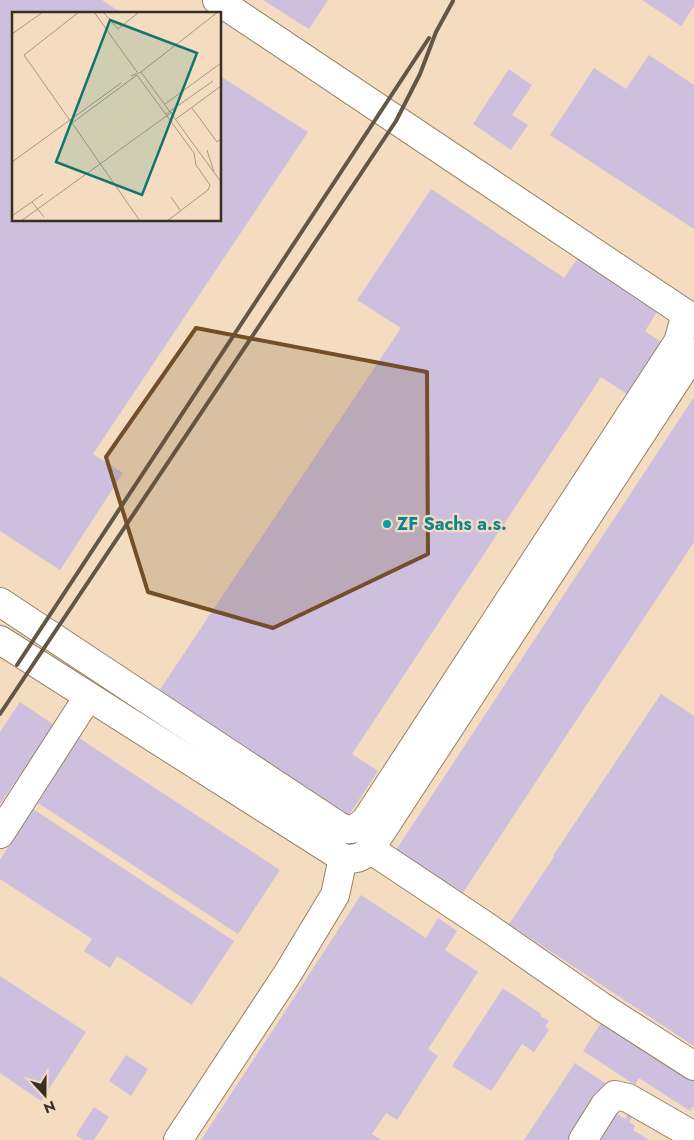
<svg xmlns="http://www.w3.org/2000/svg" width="694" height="1140" font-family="Jost,sans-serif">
  <rect width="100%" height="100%" fill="#f3dcbf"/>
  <g fill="#cebfde">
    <path d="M 0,0 L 102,0 L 123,14 L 14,14 L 14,220 L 220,220 L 220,76 L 308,132 L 93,454 L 123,473 L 60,570 L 0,531 Z"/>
    <path d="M 263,0 L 328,0 L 309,29 Z"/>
    <path d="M 642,0 L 694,0 L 694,6 L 681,26 Z"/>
    <path d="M 649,55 L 694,85 L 694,229 L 550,135 L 594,68 L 626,89 Z"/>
    <path d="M 509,69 L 532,85 L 512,115 L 528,125 L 511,150 L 473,124 Z"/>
    <path d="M 431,189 L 564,278 L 578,258 L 657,312 L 645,331 L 661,342 L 627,394 L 601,377 L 352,754 L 378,771 L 347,818 L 157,694 L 401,328 L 357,300 Z"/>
    <path d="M 694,397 L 694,542 L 462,894 L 396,850 Z"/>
    <path d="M 661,694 L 694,716 L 694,1046 L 509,924 L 554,857 L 553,856 Z"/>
    <path d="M 20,702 L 54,725 L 0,804 L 0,732 Z"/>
    <path d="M 79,738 L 280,870 L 238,934 L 38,803 Z"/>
    <path d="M 33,809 L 234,941 L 192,1005 L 117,956 L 110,968 L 84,951 L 92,939 L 0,879 L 0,860 Z"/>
    <path d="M 361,895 L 426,938 L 438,918 L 457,931 L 445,950 L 478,972 L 428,1049 L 438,1056 L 397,1120 L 386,1113 L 372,1134 L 381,1140 L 201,1140 Z"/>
    <path d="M 0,976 L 86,1032 L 41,1101 L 0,1073 Z"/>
    <path d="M 503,988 L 541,1014 L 540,1016 L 549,1021 L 545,1026 L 549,1030 L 534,1052 L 522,1044 L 491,1091 L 452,1066 Z"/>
    <path d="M 605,1017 L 694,1076 L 694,1106 L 690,1111 L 639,1078 L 635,1085 L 583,1051 Z"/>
    <path d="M 126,1055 L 148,1069 L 131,1096 L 109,1081 Z"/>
    <path d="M 575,1063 L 608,1085 L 572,1140 L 524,1140 Z"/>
    <path d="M 94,1107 L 109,1117 L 94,1140 L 83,1140 L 76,1135 Z"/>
    <path d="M 615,1112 L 625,1119 L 628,1114 L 633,1116 L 629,1122 L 635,1126 L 633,1130 L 649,1140 L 597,1140 Z"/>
  </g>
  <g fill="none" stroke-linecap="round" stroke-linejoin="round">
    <defs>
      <g id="minor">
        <path d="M 0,602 L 337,825 C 349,832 356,830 366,820 L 678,342 L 686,314 L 217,0"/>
        <path d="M 0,640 L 343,858 C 355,860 362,858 370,849 L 694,353"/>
        <path d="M 0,834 L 88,697"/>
        <path d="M 370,849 L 487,927 L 602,1007 L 694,1066"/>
        <path d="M 178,1140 L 288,973 L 335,895 L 343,858"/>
        <path d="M 583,1140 L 605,1105 L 615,1095 L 628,1098 L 694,1136"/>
      </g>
    </defs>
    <use href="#minor" stroke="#978267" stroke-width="30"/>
    <use href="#minor" stroke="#fff" stroke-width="28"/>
    <g stroke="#625647" stroke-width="4">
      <path d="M 17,665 L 429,38"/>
      <path d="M 0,714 L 396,121 L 420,74 L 436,32 L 453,1"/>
    </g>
  </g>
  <path fill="#734f29" fill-opacity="0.2" stroke="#734f29" stroke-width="4" stroke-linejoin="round" d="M 196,328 L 427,372 L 428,554 L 273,628 L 148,592 L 106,457 Z"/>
  <circle fill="#0f9aa8" stroke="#f3dcbf" stroke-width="2" cx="387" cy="524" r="5"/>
  <g text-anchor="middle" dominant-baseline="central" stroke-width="4.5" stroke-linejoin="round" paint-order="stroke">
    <g font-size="18" font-weight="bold" fill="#0d838f" stroke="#f3dcbf" text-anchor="start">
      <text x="397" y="524">ZF Sachs a.s.</text>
    </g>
  </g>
  <g transform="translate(12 12)">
    <rect width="209" height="209" fill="#f3dcbf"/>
    <path fill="none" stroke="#a89781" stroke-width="1" d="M 82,0 L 125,60M 91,0 L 106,17 L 127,0M 0,22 L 31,0M 129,60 L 206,0M 119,64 L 129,60 L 209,170M 153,92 L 209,51M 180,96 L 205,130 L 209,127M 154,102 L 201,69M 164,107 L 209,74M 59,110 L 12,43 L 67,0M 195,138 L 202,160M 0,150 L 109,71M 159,185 L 168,198M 20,190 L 32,205M 0,204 L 31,182M 9,209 L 160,100M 128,209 L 60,111 L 125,63 L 182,141 L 184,153 L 198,173 L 196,178 L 155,209"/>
    <path fill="#0f766e" fill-opacity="0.15" stroke="#0f766e" stroke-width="2.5" d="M 98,8 L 185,41 L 130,183 L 44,150 Z"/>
    <rect width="209" height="209" fill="none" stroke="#382f24" stroke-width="2.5"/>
  </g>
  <g transform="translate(45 1095) rotate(159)" stroke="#f3dcbf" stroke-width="4" paint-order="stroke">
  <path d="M0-4L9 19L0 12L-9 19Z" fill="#382f24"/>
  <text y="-8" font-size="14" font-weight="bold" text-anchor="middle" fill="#382f24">N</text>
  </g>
</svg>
